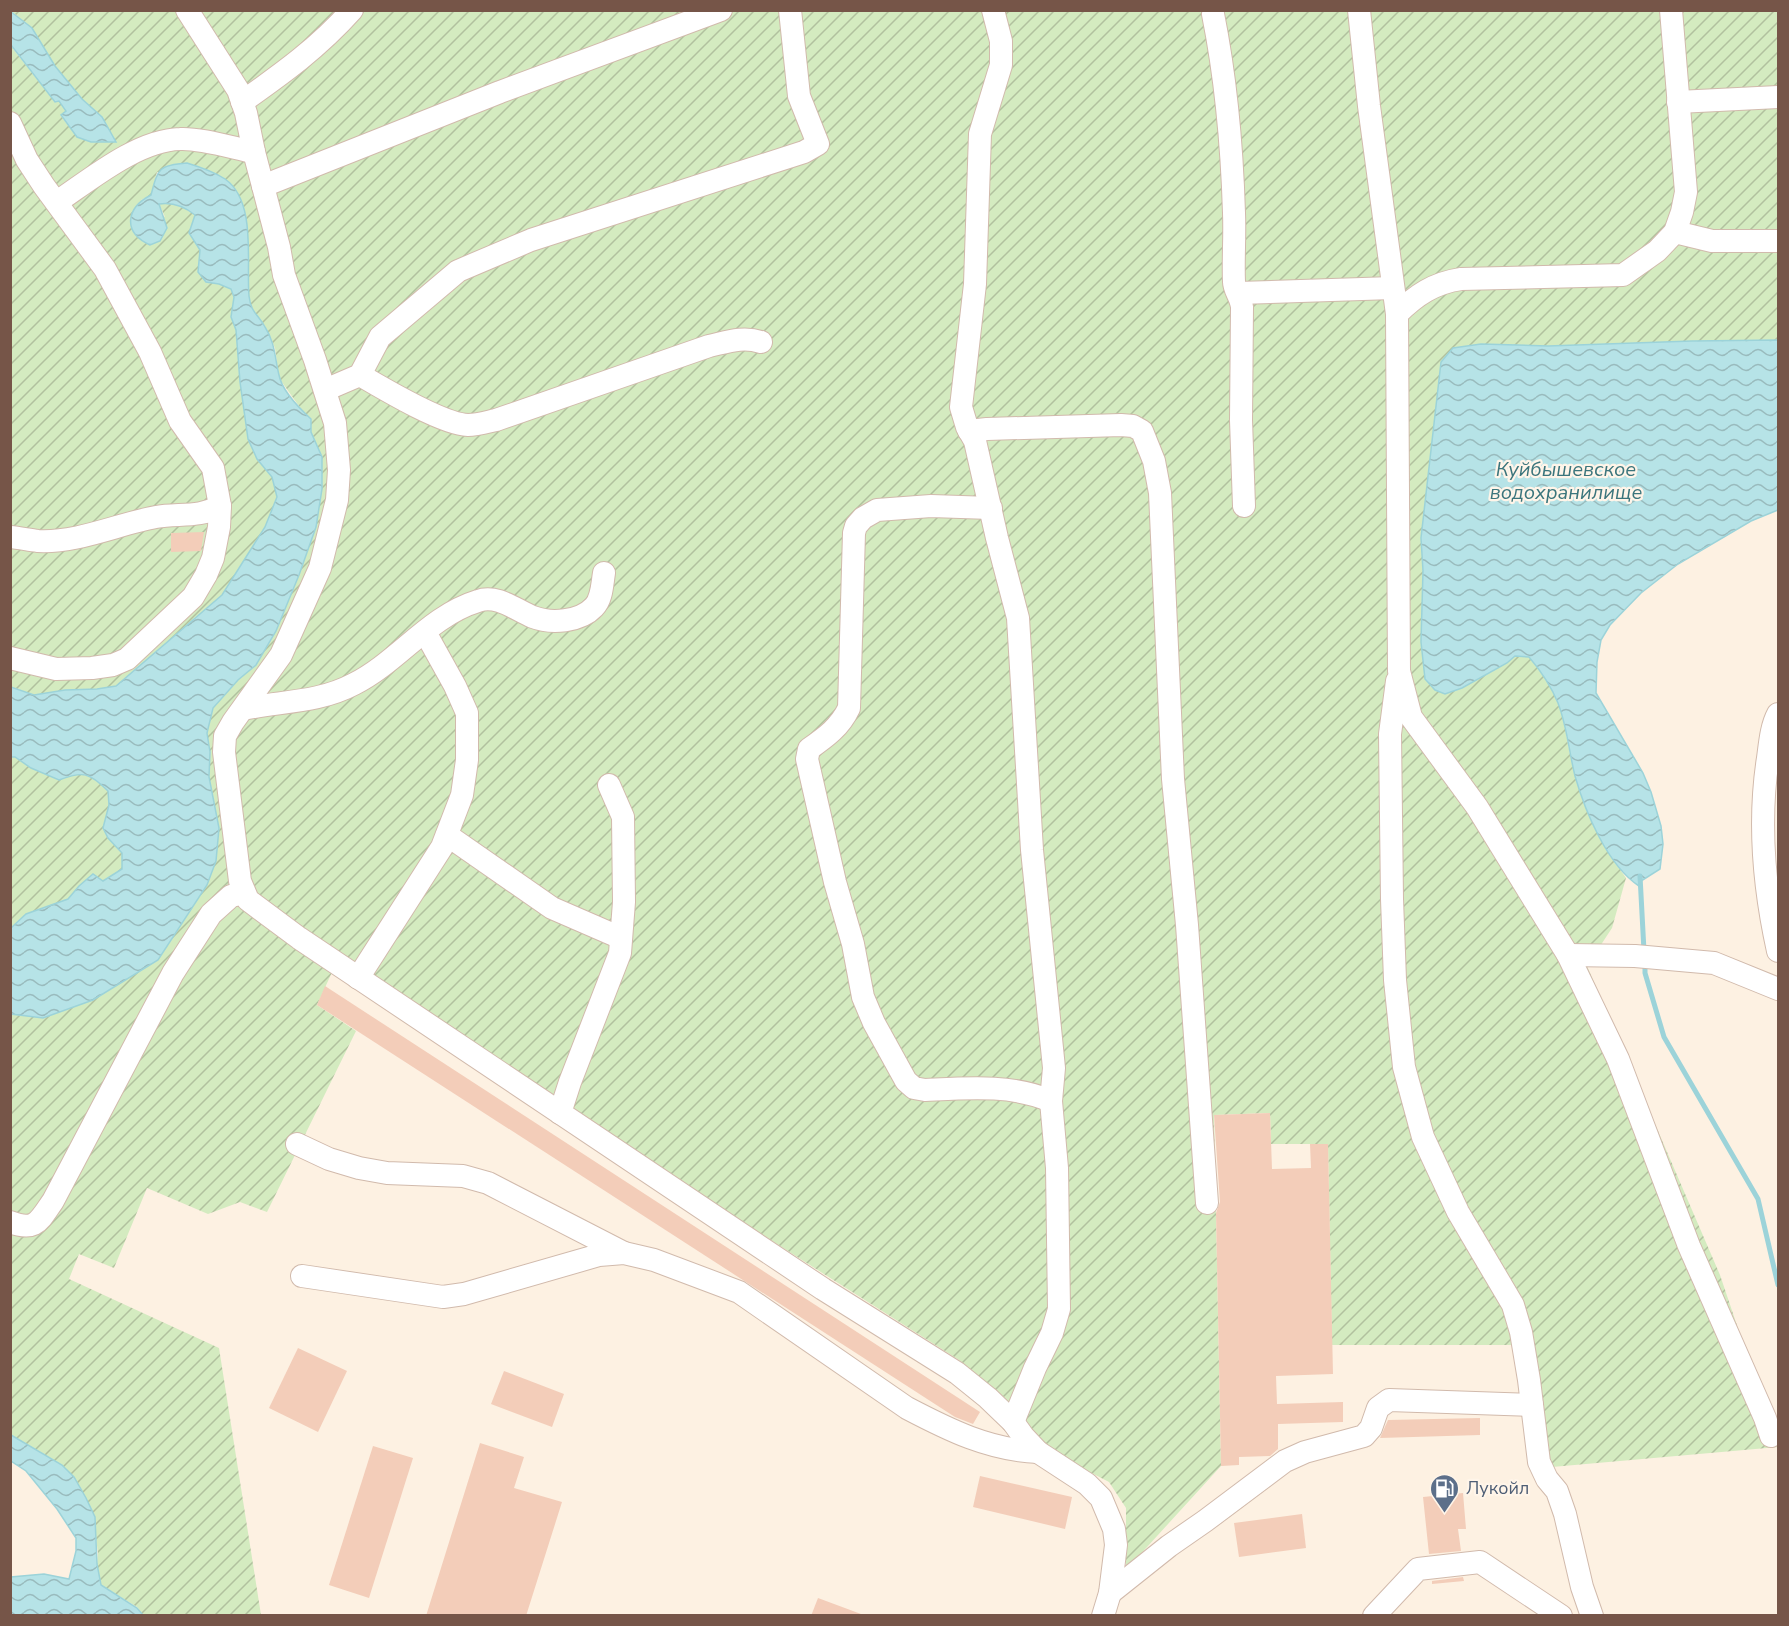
<svg xmlns="http://www.w3.org/2000/svg" width="1789" height="1626" font-family="'Nunito Sans',sans-serif">
  <defs>
    <pattern id="garden-furrows" width="10" height="10" patternUnits="userSpaceOnUse" patternTransform="scale(1.5)"><rect width="10" height="10" fill="#d4ebc0"/><path d="M-1 1l2-2M0 10L10 0M9 11l2-2" fill="none" stroke="#b1c19e"/></pattern>
    <pattern id="water-waves" width="16" height="10" patternUnits="userSpaceOnUse" patternTransform="scale(1.5)"><rect width="16" height="10" fill="#b6e3e7"/><path d="M0 5q4-4 8 0t8 0" fill="none" stroke="#99bbbd"/></pattern>
  </defs>
  <rect width="100%" height="100%" fill="#fdf1e2"/>
  <g fill="url(#garden-furrows)">
    <path d="M 11,11 L 1778,11 L 1778,340 L 1692,341 L 1548,346 L 1481,344 L 1453,348 L 1441,362 L 1421,538 L 1435,690 C 1438,691 1441,693 1444,693 C 1454,694 1507,663 1515,656 L 1529,656 C 1541,671 1551,685 1558,703 C 1567,727 1568,755 1577,779 C 1590,818 1603,844 1626,878 L 1612,928 L 1587,966 L 1720,1275 L 1778,1447 L 1552,1467 L 1514,1345 L 1332,1345 L 1328,1144 L 1271,1144 L 1270,1113 L 1214,1115 L 1221,1466 L 1126,1570 L 1126,1508 L 1109,1482 L 1080,1467 L 1036,1437 L 1005,1398 L 959,1360 L 681,1183 L 339,957 L 317,1005 L 356,1031 L 267,1212 L 240,1202 L 208,1214 L 147,1188 L 114,1268 L 79,1254 L 69,1279 L 219,1348 L 261,1615 L 143,1615 L 137,1607 L 101,1585 L 97,1564 L 98,1553 L 96,1538 L 62,1465 L 11,1435 L 11,1014 L 43,1018 L 93,1000 L 158,960 L 207,885 L 219,828 L 209,777 L 210,752 L 207,733 L 213,708 L 238,680 L 256,665 L 276,631 L 299,575 L 316,526 L 322,457 L 311,432 L 311,419 L 301,409 L 279,378 L 275,348 L 265,326 L 254,315 L 249,297 L 247,229 L 240,198 L 157,172 L 151,195 L 141,200 L 165,217 L 159,204 C 172,202 185,207 195,215 L 195,239 L 200,250 L 198,272 L 206,282 L 219,284 L 231,289 L 234,297 L 231,317 L 236,330 L 240,382 L 248,439 L 257,459 L 272,477 L 277,497 L 265,527 L 222,595 L 116,686 L 97,689 L 65,690 L 34,695 L 11,687 L 10,45 L 55,102 L 59,101 L 66,111 L 61,116 L 77,137 L 102,117 L 82,99 L 55,66 L 32,28 Z"/>
    <path d="M 11,757 L 15,757 L 31,768 L 77,773 L 96,779 L 108,791 L 109,805 L 103,828 L 108,838 L 122,853 L 122,869 L 103,882 L 79,886 L 68,899 L 26,914 L 11,928 Z"/>
  </g>
  <g fill="url(#water-waves)" stroke="#9cd3d9" stroke-width="1.5">
    <path d="M 10,11 L 32,28 L 55,66 L 82,99 L 102,117 L 116,142 L 91,142 L 77,137 L 61,115 L 66,111 L 59,101 L 55,102 L 11,45 Z"/>
    <path d="M 187,163 C 200,167 213,171 225,179 C 257,201 246,263 249,296 C 251,313 258,314 265,327 C 275,342 275,359 279,375 C 282,391 299,408 311,419 L 311,432 L 322,457 L 322,489 L 316,527 L 299,575 L 276,631 L 256,665 L 238,680 L 213,708 L 207,733 L 210,752 L 209,777 L 219,828 L 216,861 L 207,885 L 158,960 L 93,1000 L 43,1018 L 11,1014 L 11,928 L 26,914 L 68,899 L 79,886 L 93,874 L 103,881 L 122,869 L 122,853 L 108,838 L 103,828 L 109,805 L 108,791 C 89,772 83,771 59,780 L 31,768 L 15,757 L 11,757 L 11,687 L 34,695 L 65,690 L 97,689 L 116,686 L 222,595 L 265,527 L 277,497 L 272,477 L 257,459 L 248,439 L 240,382 L 236,330 L 231,317 L 234,297 L 231,289 L 219,284 L 206,282 L 198,272 L 200,250 L 189,233 L 195,215 C 185,207 172,202 159,204 L 167,228 L 160,241 L 150,245 C 122,232 126,208 151,195 C 158,169 158,165 187,163 Z"/>
    <path d="M 1778,340 L 1778,510 L 1751,521 L 1678,564 L 1641,593 L 1610,625 L 1601,640 L 1597,662 L 1596,693 L 1643,773 L 1651,792 L 1661,826 L 1663,844 L 1660,869 L 1641,881 L 1639,886 C 1607,865 1585,811 1575,776 C 1569,752 1567,726 1558,703 C 1551,686 1541,671 1529,657 L 1515,656 L 1507,663 L 1462,688 L 1445,694 L 1435,690 L 1425,679 L 1421,642 L 1423,571 L 1421,538 L 1441,362 L 1453,348 L 1481,344 L 1548,346 L 1692,341 Z"/>
    <path d="M 11,1435 L 62,1465 L 74,1477 L 86,1498 L 95,1517 L 97,1564 L 101,1585 L 137,1608 L 143,1615 L 11,1615 L 11,1577 L 44,1574 L 69,1579 L 76,1551 L 76,1538 L 57,1509 L 26,1471 L 11,1461 Z"/>
  </g>
  <g fill="none" stroke-linecap="round" stroke-linejoin="round">
    <g stroke="#9cd3d9" stroke-width="5">
      <path d="M 1640,876 L 1644,951"/>
      <path d="M 1645,963 L 1645,973 L 1664,1037 L 1758,1199 L 1778,1285"/>
    </g>
  </g>
  <g fill="#f3cdb9">
    <path d="M 204,532 L 201,551 L 171,552 L 171,533 Z"/>
    <path d="M 325,986 L 980,1412 L 973,1424 L 955,1417 L 317,1005 Z"/>
    <path d="M 1270,1113 L 1272,1169 L 1311,1168 L 1310,1144 L 1328,1144 L 1333,1374 L 1276,1376 L 1277,1404 L 1343,1402 L 1343,1422 L 1278,1424 L 1278,1449 L 1270,1456 L 1239,1457 L 1239,1465 L 1221,1466 L 1216,1213 L 1220,1202 L 1214,1115 Z"/>
    <path d="M 298,1348 L 347,1371 L 318,1432 L 269,1408 Z"/>
    <path d="M 504,1371 L 564,1394 L 552,1427 L 491,1404 Z"/>
    <path d="M 1480,1418 L 1480,1435 L 1380,1438 L 1388,1420 Z"/>
    <path d="M 480,1443 L 524,1457 L 514,1488 L 562,1502 L 526,1616 L 426,1616 Z"/>
    <path d="M 373,1446 L 413,1458 L 369,1598 L 329,1585 Z"/>
    <path d="M 980,1476 L 1072,1497 L 1065,1529 L 973,1507 Z"/>
    <path d="M 1463,1493 L 1466,1529 L 1458,1529 L 1461,1551 L 1429,1554 L 1423,1497 Z"/>
    <path d="M 1302,1514 L 1306,1548 L 1239,1557 L 1234,1523 Z"/>
    <path d="M 1463,1577 L 1464,1581 L 1432,1584 L 1432,1581 Z"/>
    <path d="M 818,1598 L 861,1614 L 861,1616 L 811,1616 Z"/>
  </g>
  <g fill="none" stroke-linecap="round" stroke-linejoin="round">
    <defs>
      <g id="minor">
        <path d="M 187,10 L 238,90 L 246,113 L 254,152 L 279,247 L 284,275 L 315,360 L 335,423 L 339,470 L 337,500 L 320,568 L 281,655 L 233,722 L 225,736 L 224,752 L 240,881 L 248,900 L 299,938 L 823,1289 L 957,1373 L 988,1398 L 1013,1422 L 1023,1436 L 1038,1452 L 1087,1484 L 1101,1498 L 1114,1529 L 1116,1545 L 1110,1593 L 1103,1616"/>
        <path d="M 993,10 L 1001,41 L 1001,65 L 980,134 L 975,284 L 961,407 L 967,427 L 975,441 L 997,538 L 1018,618 L 1032,850 L 1054,1068 L 1051,1101 L 1057,1168 L 1059,1309 L 1052,1333 L 1035,1368 L 1013,1422"/>
        <path d="M 1359,10 L 1369,106 L 1397,314 L 1399,671 L 1411,717 L 1477,807 L 1568,955 L 1618,1059 L 1689,1246 L 1765,1418 L 1771,1436"/>
        <path d="M 1213,14 C 1226,79 1232,147 1234,213 C 1235,236 1233,259 1234,282 C 1234,290 1241,297 1242,307 L 1241,420 L 1244,506"/>
        <path d="M 242,102 C 283,73 318,48 352,10"/>
        <path d="M 1678,102 L 1778,97"/>
        <path d="M 10,123 L 27,160 L 44,186 L 105,269 L 150,352 L 180,421 L 213,468 L 220,506 L 219,527 L 213,558 L 206,575 L 193,597 L 127,659 L 113,665 L 92,668 L 56,669 L 10,658"/>
        <path d="M 263,186 L 500,92 L 721,10"/>
        <path d="M 57,202 C 91,179 138,140 180,139 C 201,138 233,148 254,152"/>
        <path d="M 1675,232 L 1712,241 L 1778,241"/>
        <path d="M 1238,293 L 1393,288"/>
        <path d="M 1397,314 C 1416,295 1434,283 1461,279 L 1623,275 L 1657,251 L 1675,232 L 1682,212 L 1686,192 L 1671,10"/>
        <path d="M 360,375 C 384,389 442,424 468,425 C 477,425 487,422 496,420 L 709,346 C 727,342 743,336 761,342"/>
        <path d="M 325,390 L 360,375 L 380,337 L 458,271 L 531,240 L 804,152 L 818,144 L 799,96 L 790,10"/>
        <path d="M 969,431 L 987,429 L 1121,425 L 1133,426 L 1142,431 L 1154,461 L 1160,493 L 1173,779 L 1187,925 L 1207,1203"/>
        <path d="M 991,508 L 931,506 L 877,510 L 863,518 L 856,526 L 854,533 L 849,708 C 840,727 826,737 809,749 L 807,759 L 835,882 L 853,944 L 863,997 L 874,1023 L 906,1081 L 914,1088 L 925,1090 C 967,1088 1012,1084 1051,1101"/>
        <path d="M 10,537 C 20,538 29,540 38,541 C 78,543 118,524 156,517 C 178,513 200,518 220,506"/>
        <path d="M 1397,681 L 1390,734 L 1392,899 L 1395,980 L 1404,1067 L 1423,1137 L 1458,1212 L 1513,1305 L 1521,1332 L 1529,1380 L 1539,1462 L 1547,1479 L 1557,1491 L 1565,1514 L 1582,1587 L 1592,1616"/>
        <path d="M 243,709 C 281,701 318,703 354,684 C 398,662 429,616 478,601 C 497,594 516,610 533,617 C 551,624 580,622 594,607 C 602,599 602,585 604,573"/>
        <path d="M 1778,714 C 1771,727 1770,744 1768,758 C 1758,822 1764,888 1778,951"/>
        <path d="M 447,835 L 552,908 L 621,938"/>
        <path d="M 1568,955 L 1635,956 L 1714,963 L 1778,989"/>
        <path d="M 358,978 L 442,847 L 462,795 L 467,760 L 467,713 L 455,686 L 425,632"/>
        <path d="M 560,1113 L 570,1082 L 620,953 L 624,902 L 623,817 L 609,785"/>
        <path d="M 297,1144 L 329,1159 L 359,1168 L 387,1173 L 463,1176 L 488,1183 L 624,1253"/>
        <path d="M 10,1222 C 36,1232 39,1221 53,1201 L 173,973 L 211,914 L 231,896 L 244,893"/>
        <path d="M 302,1276 L 443,1297 L 464,1294 L 599,1255 L 624,1253 L 654,1260 L 739,1292 L 907,1408 C 949,1430 989,1450 1038,1452"/>
        <path d="M 1110,1593 L 1169,1546 L 1205,1521 L 1285,1461 L 1305,1452 L 1364,1436 L 1371,1428 L 1378,1408 L 1389,1400 L 1532,1405"/>
        <path d="M 1374,1616 L 1418,1569 L 1480,1562 L 1561,1616"/>
      </g>
    </defs>
    <use href="#minor" stroke="#d1baac" stroke-width="24"/>
    <use href="#minor" stroke="#fff" stroke-width="22"/>
  </g>
  <defs>
    <symbol id="fuel-pin" viewBox="-11 -11 22 30"><path d="M0 17L-7.5 6A9.5 9.5 0 1 1 7.5 6Z" fill="#5c6f8a" stroke="#fff5e9"/><path d="M-5.5-6h7V0h2V4h1.3V-2.5L3-4.5l.8-.8L6-3V5H2.5V1h-1V6h-7ZM-4.2-4.7v3.2H.2V-4.7Z" fill="#fff"/></symbol>
  </defs>
  <g fill-rule="evenodd">
    <use href="#fuel-pin" x="1428" y="1472" width="33" height="45"/>
  </g>
  <g text-anchor="middle" dominant-baseline="central" stroke-width="4.5" stroke-linejoin="round" paint-order="stroke">
    <g font-size="18" fill="#4e5e75" stroke="#fff5e9" text-anchor="start">
      <text x="1466" y="1488">Лукойл</text>
    </g>
    <g font-size="20" font-style="italic" fill="#3b757c" stroke="#fff5e9">
      <text x="1566" y="469">Куйбышевское<tspan x="1566" dy="23">водохранилище</tspan></text>
    </g>
  </g>
  <rect width="1789" height="1626" fill="none" stroke="#765548" stroke-width="24"/>
</svg>
